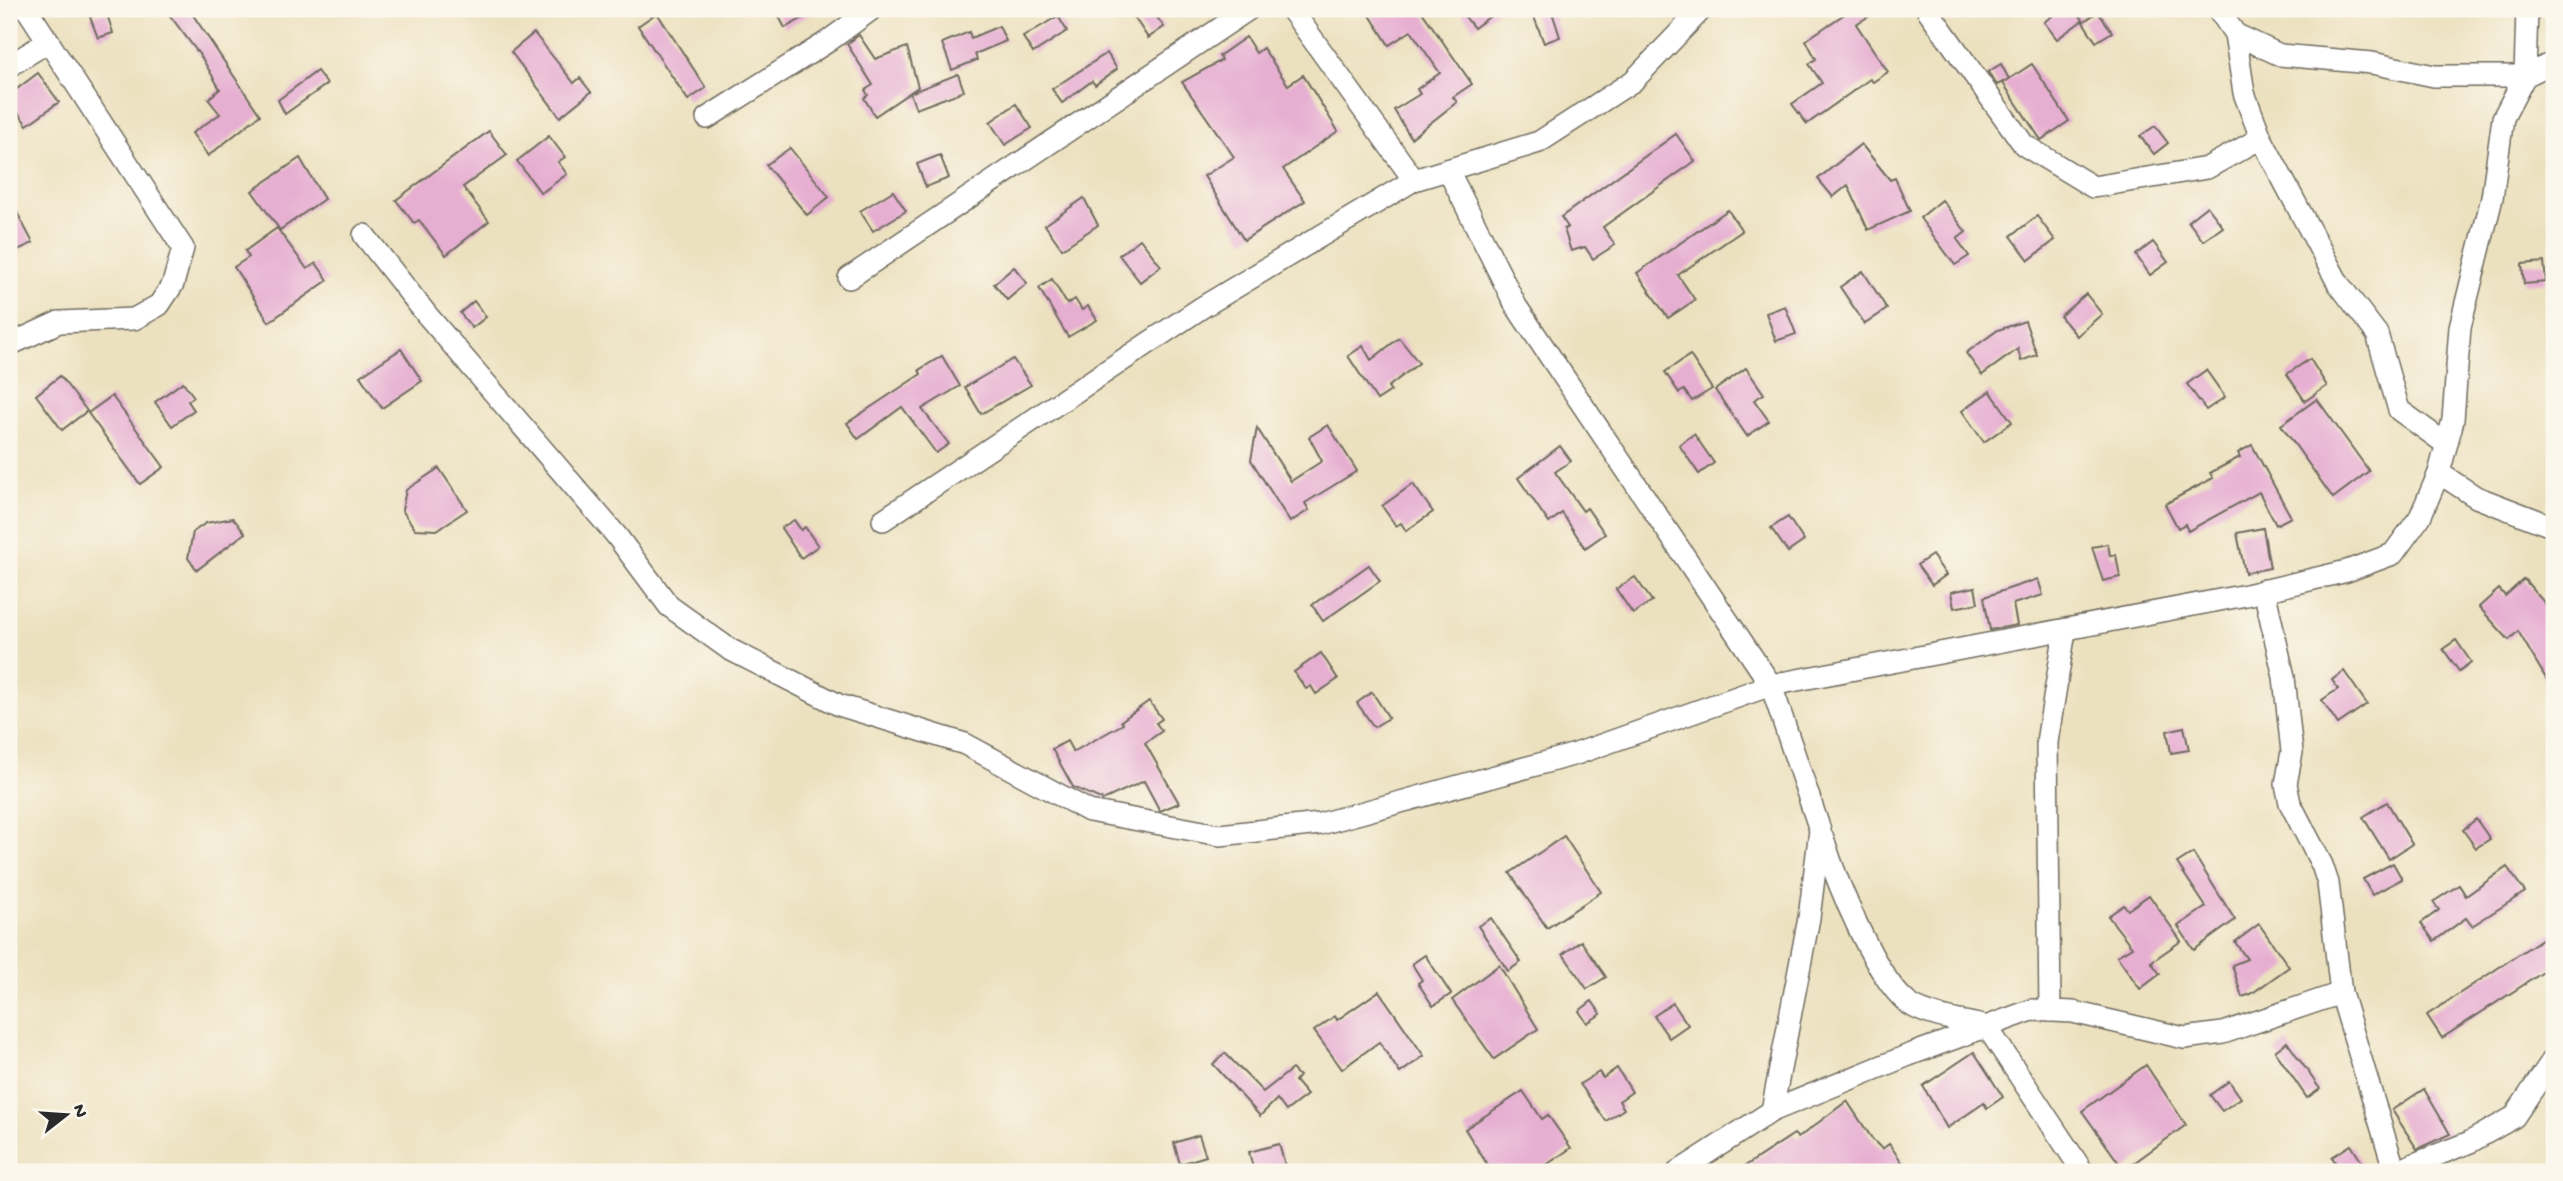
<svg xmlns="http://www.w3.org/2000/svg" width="2563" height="1181" font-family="'Gochi Hand',sans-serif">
  <rect width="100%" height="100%" fill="#fbf7ec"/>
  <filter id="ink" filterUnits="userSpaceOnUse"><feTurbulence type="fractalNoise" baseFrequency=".0143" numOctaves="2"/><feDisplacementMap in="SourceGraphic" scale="14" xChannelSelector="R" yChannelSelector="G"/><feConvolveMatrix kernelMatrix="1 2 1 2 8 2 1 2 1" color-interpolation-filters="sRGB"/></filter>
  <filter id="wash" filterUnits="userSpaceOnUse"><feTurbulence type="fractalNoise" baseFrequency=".00686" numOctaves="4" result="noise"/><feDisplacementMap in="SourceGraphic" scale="28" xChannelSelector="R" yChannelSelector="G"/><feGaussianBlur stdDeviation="1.57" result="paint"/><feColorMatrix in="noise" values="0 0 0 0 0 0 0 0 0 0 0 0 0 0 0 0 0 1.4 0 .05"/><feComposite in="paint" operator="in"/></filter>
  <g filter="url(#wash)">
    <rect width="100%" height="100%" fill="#ece1bf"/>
    <g id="blocks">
      <g fill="#e6aed1">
        <path d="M 165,9 L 189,9 L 260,115 L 208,156 L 192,133 L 220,114 L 208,99 L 220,89 L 202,58 Z"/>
        <path d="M 775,9 L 820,9 L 785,28 Z"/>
        <path d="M 1129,9 L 1151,9 L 1164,27 L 1148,38 Z"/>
        <path d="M 1366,9 L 1420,9 L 1472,84 L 1453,97 L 1457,102 L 1411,138 L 1394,110 L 1420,94 L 1417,89 L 1440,73 L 1411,31 L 1389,45 Z"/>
        <path d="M 1459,9 L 1500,9 L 1474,28 Z"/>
        <path d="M 1531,9 L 1551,9 L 1560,37 L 1544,43 Z"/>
        <path d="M 1852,9 L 1881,9 L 1856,24 L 1888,72 L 1873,82 L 1870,79 L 1807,124 L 1792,104 L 1822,83 L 1809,64 L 1816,59 L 1806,40 Z"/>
        <path d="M 2062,9 L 2075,9 L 2083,20 L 2057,39 L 2044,22 Z"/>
        <path d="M 106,11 L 113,33 L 98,38 L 90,17 Z"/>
        <path d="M 2098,12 L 2112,32 L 2096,42 L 2083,22 Z"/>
        <path d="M 657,13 L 706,88 L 688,100 L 638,26 Z"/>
        <path d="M 1058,16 L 1067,31 L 1033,53 L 1023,37 Z"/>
        <path d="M 999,26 L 1006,41 L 975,54 L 977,60 L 952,70 L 942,43 L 969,32 L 971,38 Z"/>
        <path d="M 534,33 L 574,83 L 580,78 L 591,92 L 560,117 L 511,52 Z"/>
        <path d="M 859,35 L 875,59 L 907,47 L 918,87 L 875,116 L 864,98 L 868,95 L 865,90 L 873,85 L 847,44 Z"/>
        <path d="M 1246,37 L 1256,53 L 1263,48 L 1288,85 L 1303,75 L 1338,131 L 1283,169 L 1305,201 L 1244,240 L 1204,176 L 1234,157 L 1182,82 L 1222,60 L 1219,56 Z"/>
        <path d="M 1107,53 L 1117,69 L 1095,85 L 1092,81 L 1062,103 L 1052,89 Z"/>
        <path d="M 2001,64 L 2009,79 L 1997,85 L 1988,72 Z"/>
        <path d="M 2032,64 L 2069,121 L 2041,140 L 2003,83 Z"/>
        <path d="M 317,71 L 327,84 L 285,114 L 278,100 Z"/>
        <path d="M 38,73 L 59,102 L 27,125 L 9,100 L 9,95 Z"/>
        <path d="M 958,74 L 964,91 L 916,109 L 910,93 Z"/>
        <path d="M 1016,104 L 1032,128 L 1005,145 L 990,122 Z"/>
        <path d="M 2155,126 L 2168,143 L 2154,154 L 2140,136 Z"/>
        <path d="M 489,131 L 507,155 L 463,187 L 489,221 L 446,255 L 419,220 L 414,223 L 396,200 Z"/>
        <path d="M 1676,134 L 1695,161 L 1603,227 L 1615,245 L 1593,259 L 1585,247 L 1571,251 L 1564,229 L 1568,227 L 1561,217 Z"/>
        <path d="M 549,136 L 565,157 L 558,162 L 567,174 L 541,193 L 517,161 Z"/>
        <path d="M 1861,144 L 1890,180 L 1895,178 L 1910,211 L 1868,230 L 1848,185 L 1833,197 L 1818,179 Z"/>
        <path d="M 790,148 L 829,197 L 807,215 L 766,165 Z"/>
        <path d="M 940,155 L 949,178 L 926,187 L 917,164 Z"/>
        <path d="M 300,158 L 324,199 L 280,230 L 252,191 Z"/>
        <path d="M 893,191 L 906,211 L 873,231 L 860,211 Z"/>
        <path d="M 9,197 L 33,243 L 9,254 Z"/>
        <path d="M 1084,198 L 1098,225 L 1062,249 L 1045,225 Z"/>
        <path d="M 1942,200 L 1966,232 L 1957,239 L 1969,256 L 1955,265 L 1920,218 Z"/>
        <path d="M 2207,206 L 2223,227 L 2203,241 L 2188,221 Z"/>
        <path d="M 1728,210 L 1742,231 L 1678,275 L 1695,300 L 1668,318 L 1637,273 Z"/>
        <path d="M 2037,216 L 2055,240 L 2029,260 L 2011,236 Z"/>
        <path d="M 277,228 L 307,269 L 316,263 L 328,280 L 269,322 L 234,267 L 249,257 L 245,251 Z"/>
        <path d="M 1140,239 L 1161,266 L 1140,282 L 1119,255 Z"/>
        <path d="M 2153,242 L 2168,262 L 2150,275 L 2136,255 Z"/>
        <path d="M 2544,262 L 2546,282 L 2524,284 L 2522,264 Z"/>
        <path d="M 1014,267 L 1027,283 L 1007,300 L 994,284 Z"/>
        <path d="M 1863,271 L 1887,309 L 1865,324 L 1840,287 Z"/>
        <path d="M 1052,279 L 1067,304 L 1075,299 L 1082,310 L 1088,306 L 1097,320 L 1068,337 L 1039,288 Z"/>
        <path d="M 2086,294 L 2102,314 L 2077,336 L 2060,316 Z"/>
        <path d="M 474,301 L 486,317 L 472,328 L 460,313 Z"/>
        <path d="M 1785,306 L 1796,334 L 1776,341 L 1766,313 Z"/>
        <path d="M 2025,321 L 2037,355 L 2021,361 L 2018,349 L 1982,375 L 1966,353 L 1998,330 Z"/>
        <path d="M 1399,338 L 1419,363 L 1388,387 L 1391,391 L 1377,400 L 1348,356 L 1363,346 L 1371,360 Z"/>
        <path d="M 401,349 L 422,381 L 382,408 L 360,376 Z"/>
        <path d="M 1690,355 L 1712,389 L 1692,401 L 1684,390 L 1679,393 L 1665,372 Z"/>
        <path d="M 942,356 L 960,386 L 922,409 L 949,444 L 936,453 L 902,407 L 858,439 L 847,423 L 921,374 L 919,370 Z"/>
        <path d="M 1013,359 L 1031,385 L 981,414 L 965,387 Z"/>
        <path d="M 2310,359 L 2327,386 L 2305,401 L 2287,374 Z"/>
        <path d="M 1746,368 L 1764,394 L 1754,400 L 1769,421 L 1747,436 L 1715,390 Z"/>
        <path d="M 2206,370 L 2225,397 L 2206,410 L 2187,384 Z"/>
        <path d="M 60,376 L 87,411 L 62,430 L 36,395 Z"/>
        <path d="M 183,382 L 194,397 L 188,401 L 194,410 L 172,426 L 155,402 Z"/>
        <path d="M 1990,391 L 2012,422 L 1984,442 L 1962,411 Z"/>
        <path d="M 112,396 L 164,467 L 140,484 L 88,413 Z"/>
        <path d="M 2317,399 L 2369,471 L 2333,498 L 2281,425 Z"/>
        <path d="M 1328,425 L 1357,471 L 1305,503 L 1309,510 L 1290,522 L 1251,460 L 1257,428 L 1291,481 L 1322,461 L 1309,437 Z"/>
        <path d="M 1694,434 L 1714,463 L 1699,474 L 1679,445 Z"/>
        <path d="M 2252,445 L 2291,517 L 2276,525 L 2259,492 L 2188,531 L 2185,524 L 2178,528 L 2165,504 L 2213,478 L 2210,473 L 2240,457 L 2238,453 Z"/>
        <path d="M 1560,446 L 1571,461 L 1555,472 L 1583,511 L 1587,508 L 1605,534 L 1585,548 L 1562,513 L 1549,523 L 1518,478 Z"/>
        <path d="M 439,468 L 467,510 L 437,530 L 415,529 L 402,510 L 406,490 Z"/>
        <path d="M 1413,484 L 1433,512 L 1406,531 L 1401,523 L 1396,526 L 1382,506 Z"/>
        <path d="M 1788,517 L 1804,541 L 1788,552 L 1771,528 Z"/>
        <path d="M 233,518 L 245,533 L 197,570 L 188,558 L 193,532 L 206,523 Z"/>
        <path d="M 794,520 L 801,530 L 805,527 L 818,546 L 801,558 L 781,528 Z"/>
        <path d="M 2263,528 L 2270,568 L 2245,573 L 2237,533 Z"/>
        <path d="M 2108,544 L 2110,556 L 2116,555 L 2120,577 L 2103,581 L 2092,547 Z"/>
        <path d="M 1932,555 L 1946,575 L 1932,585 L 1917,565 Z"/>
        <path d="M 1369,565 L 1380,581 L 1323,621 L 1312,605 Z"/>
        <path d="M 1635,577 L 1652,601 L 1633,614 L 1616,589 Z"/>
        <path d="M 2038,579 L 2043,595 L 2013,604 L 2017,625 L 1990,630 L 1984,597 Z"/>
        <path d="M 2524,579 L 2554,614 L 2554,692 L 2518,631 L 2509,640 L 2479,607 L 2499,589 L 2505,596 Z"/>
        <path d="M 1975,587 L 1978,603 L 1954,608 L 1951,592 Z"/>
        <path d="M 2456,640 L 2471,662 L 2459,671 L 2443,649 Z"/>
        <path d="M 1321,653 L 1338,679 L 1316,694 L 1311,686 L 1306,689 L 1294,672 Z"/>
        <path d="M 2344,671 L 2367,704 L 2338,724 L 2322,700 L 2338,689 L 2332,680 Z"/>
        <path d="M 1372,692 L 1389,718 L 1374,727 L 1357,703 Z"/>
        <path d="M 1149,701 L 1162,719 L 1156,723 L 1162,731 L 1145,743 L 1179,803 L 1160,811 L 1144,781 L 1103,800 L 1073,787 L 1052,749 L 1067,741 L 1073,752 L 1123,724 L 1121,721 Z"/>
        <path d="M 2184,727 L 2189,750 L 2171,753 L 2167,731 Z"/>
        <path d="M 2387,802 L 2412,844 L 2389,859 L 2363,817 Z"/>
        <path d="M 2476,819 L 2490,839 L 2476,848 L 2463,830 Z"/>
        <path d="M 1564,836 L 1601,892 L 1547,928 L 1510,873 Z"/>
        <path d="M 2193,853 L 2235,920 L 2194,950 L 2178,926 L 2206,907 L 2177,863 Z"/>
        <path d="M 2393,863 L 2402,879 L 2372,895 L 2363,879 Z"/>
        <path d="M 2507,867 L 2525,892 L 2472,926 L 2466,918 L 2434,941 L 2421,923 L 2439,910 L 2433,902 L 2459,885 L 2466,896 Z"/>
        <path d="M 2149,895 L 2181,941 L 2151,962 L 2160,974 L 2140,989 L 2117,956 L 2132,947 L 2108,916 L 2124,905 L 2128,910 Z"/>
        <path d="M 1491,918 L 1521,962 L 1508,971 L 1478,926 Z"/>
        <path d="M 2259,924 L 2289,967 L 2251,994 L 2242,997 L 2232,965 L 2247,959 L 2235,942 Z"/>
        <path d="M 2554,931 L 2554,965 L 2442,1038 L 2427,1015 Z"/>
        <path d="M 1581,941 L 1606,977 L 1587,989 L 1563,954 Z"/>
        <path d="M 1425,955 L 1451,994 L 1433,1006 L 1418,983 L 1422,980 L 1412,964 Z"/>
        <path d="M 1499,965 L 1538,1029 L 1494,1059 L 1452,1000 Z"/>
        <path d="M 1379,991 L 1424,1056 L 1400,1073 L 1379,1042 L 1342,1069 L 1314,1031 L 1335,1016 L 1337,1020 Z"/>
        <path d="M 1592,1001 L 1601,1014 L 1587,1023 L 1579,1011 Z"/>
        <path d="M 1673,1003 L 1688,1025 L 1669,1038 L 1654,1016 Z"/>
        <path d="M 2287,1042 L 2320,1089 L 2307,1098 L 2275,1051 Z"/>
        <path d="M 1974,1052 L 2003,1097 L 1987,1108 L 1984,1103 L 1947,1128 L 1923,1086 Z"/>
        <path d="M 1225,1053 L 1263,1092 L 1292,1069 L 1299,1076 L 1295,1081 L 1307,1095 L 1286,1111 L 1277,1099 L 1260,1116 L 1213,1064 Z"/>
        <path d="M 2146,1065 L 2186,1125 L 2124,1170 L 2082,1111 Z"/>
        <path d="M 1617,1068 L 1632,1092 L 1619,1101 L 1624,1109 L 1606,1121 L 1580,1084 L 1599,1072 L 1603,1078 Z"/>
        <path d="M 2229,1081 L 2241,1098 L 2222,1111 L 2210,1095 Z"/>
        <path d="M 2424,1089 L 2450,1134 L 2417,1149 L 2392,1110 Z"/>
        <path d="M 1523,1091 L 1542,1119 L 1548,1115 L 1571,1148 L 1536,1172 L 1492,1172 L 1465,1129 Z"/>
        <path d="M 1847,1101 L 1873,1140 L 1882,1149 L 1889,1144 L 1909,1172 L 1736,1172 L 1794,1134 L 1798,1138 Z"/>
        <path d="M 1199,1135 L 1206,1156 L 1180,1164 L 1174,1143 Z"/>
        <path d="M 1279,1144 L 1287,1172 L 1254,1172 L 1249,1152 Z"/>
        <path d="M 2351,1145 L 2368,1172 L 2341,1172 L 2332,1157 Z"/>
      </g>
    </g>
  </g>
  <g filter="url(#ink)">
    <use href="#blocks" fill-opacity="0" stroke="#6f6b5f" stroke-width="2"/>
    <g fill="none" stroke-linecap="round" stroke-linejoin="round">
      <defs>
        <g id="minor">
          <path d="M 1291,9 L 1414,180"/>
          <path d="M 1927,9 L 2024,145 L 2093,187 L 2207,168 L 2261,138"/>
          <path d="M 2218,9 L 2235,34 L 2244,93 L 2261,138 L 2338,283 L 2377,334 L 2399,410 L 2446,444"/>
          <path d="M 2235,34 L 2280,55 L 2372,63 L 2434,76 L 2525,76 L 2554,62"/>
          <path d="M 9,66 L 49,41"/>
          <path d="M 707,118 L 827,42 L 872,9"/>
          <path d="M 1448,170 L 1516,306 L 1771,685 L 1820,830 L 1809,918 L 1772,1111"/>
          <path d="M 364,235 L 427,315 L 616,535 L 669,606 L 729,649 L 839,705 L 965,744 L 1089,811 L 1220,835 L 1320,824 L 1576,754 L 1771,685 L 2246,595 L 2347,571 L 2393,554 L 2420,517 L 2439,473 L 2453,420 L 2460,327 L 2492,198 L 2503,118 L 2525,76 L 2527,9"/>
          <path d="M 849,278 L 1249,9"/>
          <path d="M 9,345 L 59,322 L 134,319 L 159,305 L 173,284 L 183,248 L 27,9"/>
          <path d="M 2439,473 L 2476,497 L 2554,527"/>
          <path d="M 883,520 L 1201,308 L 1414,180 L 1539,142 L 1633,81 L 1702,9"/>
          <path d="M 2264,590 L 2284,677 L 2292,752 L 2286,784 L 2290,803 L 2322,865 L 2328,883 L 2341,993 L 2395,1172"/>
          <path d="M 1823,838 C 1835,877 1878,988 1914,1007 C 1935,1018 1964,1021 1987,1027 L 2083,1172"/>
          <path d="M 2050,1011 L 2047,742 L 2065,631"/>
          <path d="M 1678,1172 L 1772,1111 L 1909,1055 L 2032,1010 L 2073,1012 L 2184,1038 L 2223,1033 L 2341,993"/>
          <path d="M 2394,1172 L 2470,1142 L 2514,1117 L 2554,1058"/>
        </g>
      </defs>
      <use href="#minor" stroke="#6f6b5f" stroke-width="24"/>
      <use href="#minor" stroke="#fff" stroke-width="21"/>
    </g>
  </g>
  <rect width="2563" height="1181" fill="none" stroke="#fbf7ec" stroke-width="35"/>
  <g transform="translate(66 1115) rotate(73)" stroke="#fbf7ec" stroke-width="5" paint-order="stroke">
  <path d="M0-5L12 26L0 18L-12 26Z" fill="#2b2b2b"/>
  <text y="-10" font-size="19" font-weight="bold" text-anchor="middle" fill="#2b2b2b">N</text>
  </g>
</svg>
